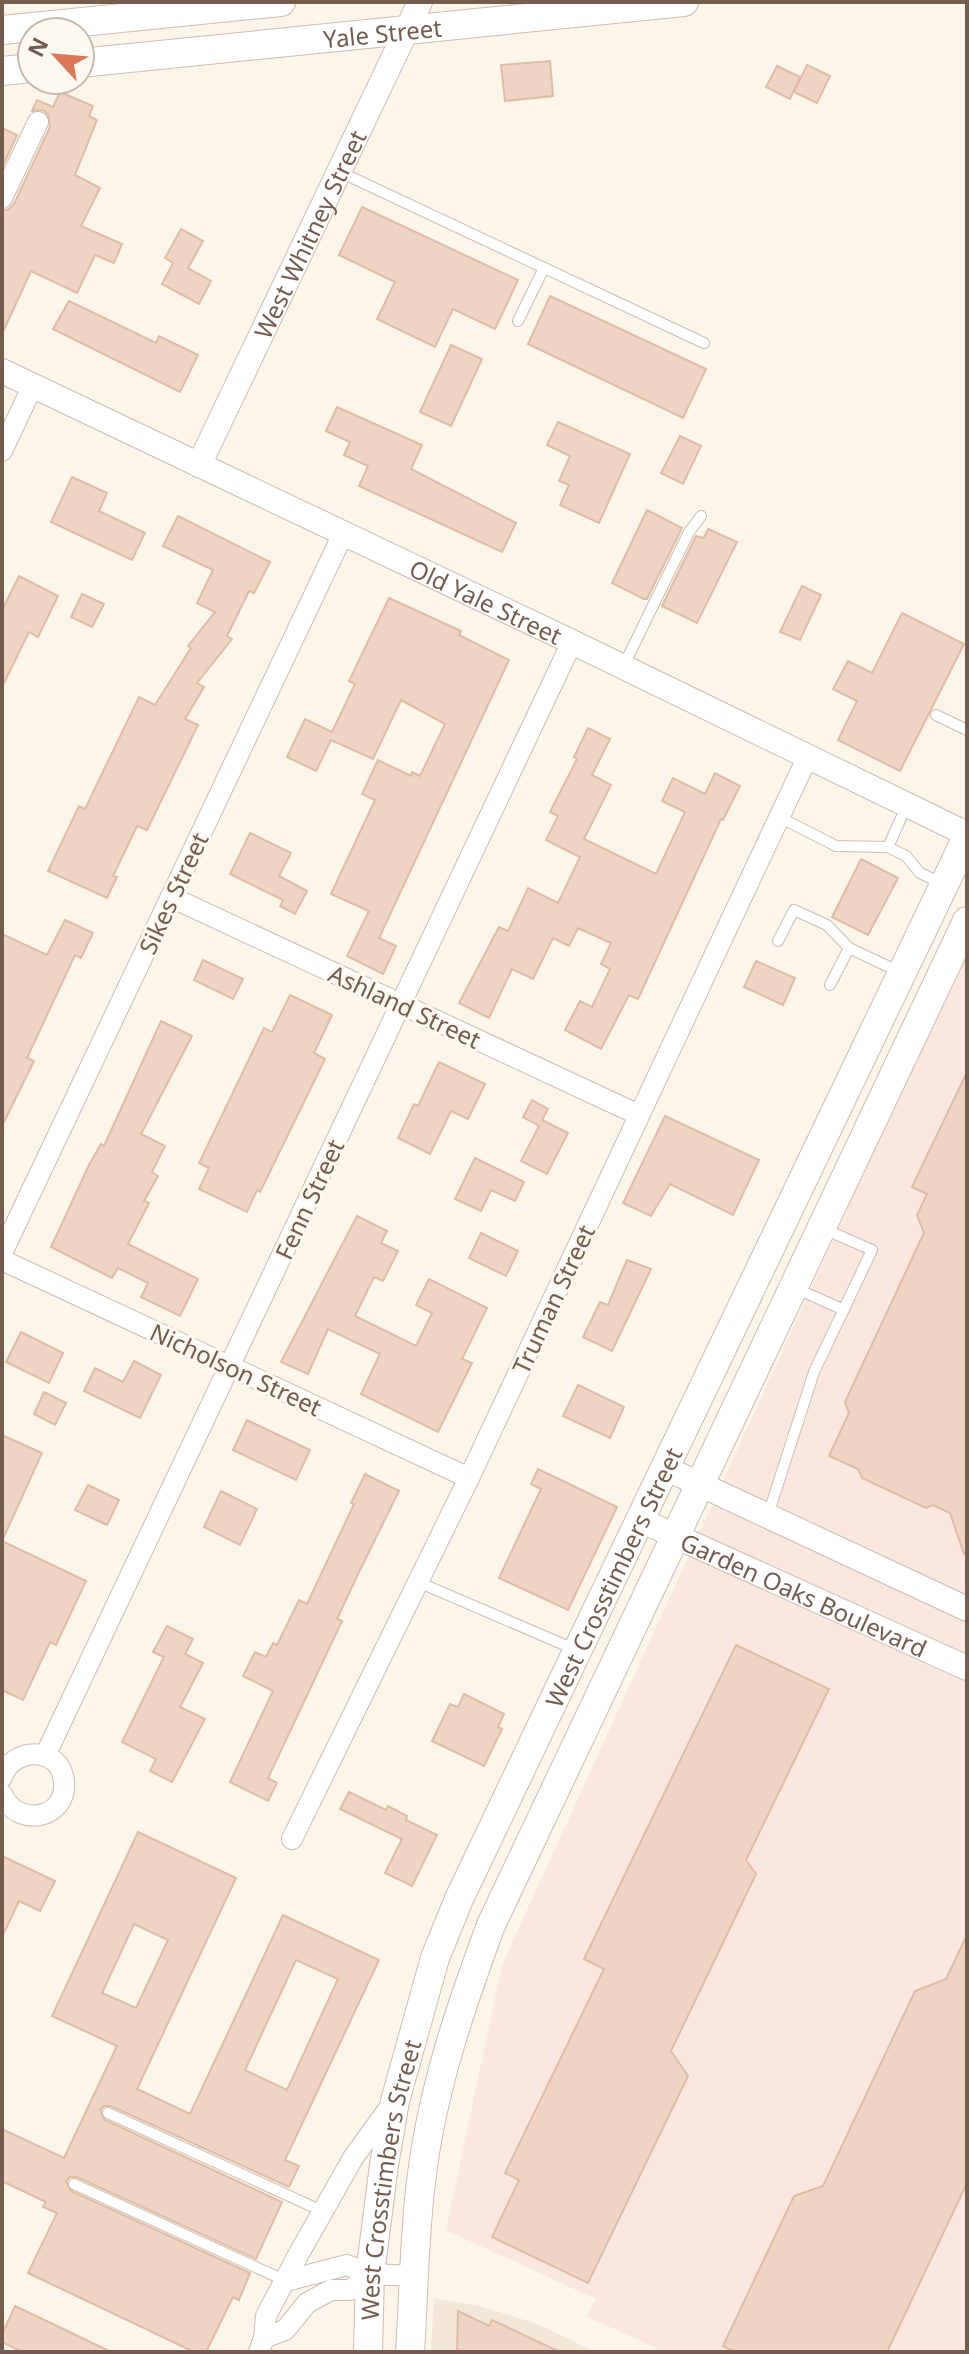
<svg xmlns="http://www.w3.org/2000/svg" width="969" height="2354" font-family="'Noto Sans',sans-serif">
  <rect width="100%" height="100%" fill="#fbf5ea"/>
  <path fill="#f2e7d9" d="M 434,2298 L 483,2307 L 537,2324 L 596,2352 L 431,2352 Z"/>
  <path fill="#fae7df" d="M 967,947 L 967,2352 L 665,2352 L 586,2316 L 596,2299 L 446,2230 L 502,1965 Z"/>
  <g fill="#eed5c4" stroke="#e0bca5" stroke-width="2" fill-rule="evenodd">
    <path d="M 550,61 L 553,96 L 505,101 L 501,65 Z"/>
    <path d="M 807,65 L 830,76 L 817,103 L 794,92 Z"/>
    <path d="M 777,66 L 800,77 L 790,99 L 766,87 Z"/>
    <path d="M 60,92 L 93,106 L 89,116 L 97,120 L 75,175 L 100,188 L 81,226 L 122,244 L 114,263 L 95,255 L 77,293 L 31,271 L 2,334 L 2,211 L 9,209 L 14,204 L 50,127 L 48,114 L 43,110 L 32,111 L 37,100 L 53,107 Z"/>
    <path d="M 2,128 L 17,135 L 2,168 Z"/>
    <path d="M 362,207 L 518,280 L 495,329 L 453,309 L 435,347 L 377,319 L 395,282 L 339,255 Z"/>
    <path d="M 181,229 L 203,241 L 188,268 L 211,281 L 199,304 L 162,284 L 173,263 L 165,258 Z"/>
    <path d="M 550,296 L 706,369 L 683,418 L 528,344 Z"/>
    <path d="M 69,301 L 156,343 L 159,336 L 198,355 L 180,392 L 53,329 Z"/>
    <path d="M 451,345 L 482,359 L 451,426 L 420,412 Z"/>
    <path d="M 337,407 L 422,445 L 411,469 L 516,523 L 502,552 L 359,486 L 368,466 L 344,455 L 350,442 L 326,431 Z"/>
    <path d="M 558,422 L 630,454 L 599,523 L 560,505 L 569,485 L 559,481 L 570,456 L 547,445 Z"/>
    <path d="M 680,436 L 701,446 L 683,484 L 661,473 Z"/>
    <path d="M 72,477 L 107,493 L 99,511 L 145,533 L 132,560 L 51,522 Z"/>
    <path d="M 647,510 L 682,528 L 647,599 L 644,599 L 612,583 Z"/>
    <path d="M 178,516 L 270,562 L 254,593 L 249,591 L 227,636 L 232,639 L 197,683 L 204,687 L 185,719 L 198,725 L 147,830 L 137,826 L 113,876 L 117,877 L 107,898 L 48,871 L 79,806 L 85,809 L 139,697 L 155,705 L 191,648 L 188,646 L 215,612 L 197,603 L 213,570 L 163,546 Z"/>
    <path d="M 708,529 L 737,542 L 697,623 L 662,606 L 696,536 L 704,538 Z"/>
    <path d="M 19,576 L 58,596 L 38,637 L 29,632 L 2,687 L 2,610 Z"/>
    <path d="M 802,586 L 821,595 L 800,640 L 780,632 Z"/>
    <path d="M 82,594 L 104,604 L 92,627 L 71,617 Z"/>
    <path d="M 389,598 L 461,631 L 459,635 L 509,660 L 379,938 L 396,946 L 383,974 L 347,956 L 369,911 L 331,894 L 375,800 L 362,794 L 378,760 L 411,776 L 412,772 L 420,776 L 445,724 L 401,700 L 373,759 L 331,740 L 316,771 L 287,757 L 305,719 L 332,732 L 355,684 L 349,681 Z"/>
    <path d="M 902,613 L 964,644 L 900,771 L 838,740 L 857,701 L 833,689 L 848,661 L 872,673 Z"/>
    <path d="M 588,728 L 610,739 L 592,775 L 611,785 L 584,839 L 656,874 L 685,812 L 662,801 L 673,778 L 705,794 L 715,773 L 740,786 L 723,820 L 721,819 L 638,999 L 629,995 L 601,1049 L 565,1030 L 580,1001 L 592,1007 L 610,969 L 601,964 L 611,943 L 578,928 L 569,946 L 553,938 L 533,979 L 512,969 L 489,1018 L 459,1003 L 499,927 L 508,931 L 528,888 L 558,903 L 580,857 L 546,840 L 558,816 L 550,812 L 577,759 L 574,757 Z"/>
    <path d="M 250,833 L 291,853 L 279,876 L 307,891 L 295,914 L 280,906 L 283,900 L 230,874 Z"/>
    <path d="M 861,859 L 898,878 L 868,935 L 832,917 Z"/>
    <path d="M 65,920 L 93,933 L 81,958 L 75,955 L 27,1058 L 34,1061 L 2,1126 L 2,934 L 47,955 Z"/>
    <path d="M 203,960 L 243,979 L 233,999 L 194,980 Z"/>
    <path d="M 756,961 L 795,978 L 783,1005 L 744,987 Z"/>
    <path d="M 290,995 L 332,1015 L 314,1053 L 325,1059 L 260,1192 L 257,1190 L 247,1212 L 199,1189 L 209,1168 L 199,1163 L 264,1028 L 272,1032 Z"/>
    <path d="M 161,1021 L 192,1036 L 141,1134 L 165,1146 L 152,1172 L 158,1176 L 144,1201 L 149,1203 L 128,1244 L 198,1279 L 180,1316 L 141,1297 L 148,1283 L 118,1268 L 112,1278 L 51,1247 L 89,1165 L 101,1144 L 104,1146 Z"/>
    <path d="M 439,1062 L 485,1084 L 468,1119 L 451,1111 L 430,1154 L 398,1138 L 414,1104 L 418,1106 Z"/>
    <path d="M 967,1072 L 967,1554 L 964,1554 L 950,1513 L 933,1505 L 926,1508 L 862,1478 L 858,1469 L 829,1456 L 849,1413 L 845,1402 L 924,1233 L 917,1215 L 927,1194 L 912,1187 Z"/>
    <path d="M 532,1100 L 548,1109 L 542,1120 L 568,1133 L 547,1174 L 521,1161 L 539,1126 L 523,1117 Z"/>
    <path d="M 665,1116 L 759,1160 L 733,1215 L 670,1184 L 651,1216 L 623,1203 Z"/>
    <path d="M 475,1158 L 524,1182 L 515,1201 L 491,1190 L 481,1211 L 455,1199 Z"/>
    <path d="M 357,1216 L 387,1231 L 381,1243 L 398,1251 L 383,1281 L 374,1277 L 355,1316 L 416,1346 L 432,1313 L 416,1305 L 429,1279 L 487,1308 L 462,1359 L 472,1363 L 438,1432 L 361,1394 L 380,1354 L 328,1329 L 308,1374 L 281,1362 Z"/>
    <path d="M 481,1233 L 518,1251 L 506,1276 L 469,1258 Z"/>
    <path d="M 627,1260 L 651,1269 L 612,1351 L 583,1337 L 600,1302 L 608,1305 Z"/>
    <path d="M 21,1332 L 63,1353 L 49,1383 L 6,1362 Z"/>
    <path d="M 134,1361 L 161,1375 L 140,1418 L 84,1391 L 95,1368 L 123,1382 Z"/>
    <path d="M 578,1385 L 624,1407 L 610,1438 L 563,1416 Z"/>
    <path d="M 44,1392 L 66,1403 L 55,1425 L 34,1414 Z"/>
    <path d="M 247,1420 L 310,1450 L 296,1480 L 233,1450 Z"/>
    <path d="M 2,1435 L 42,1453 L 2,1541 L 86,1581 L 56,1645 L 50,1642 L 23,1700 L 2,1690 Z"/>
    <path d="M 538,1469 L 617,1507 L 568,1610 L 499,1578 L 541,1489 L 531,1484 Z"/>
    <path d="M 365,1474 L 399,1491 L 359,1572 L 337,1619 L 342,1621 L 268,1778 L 277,1783 L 268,1801 L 230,1782 L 273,1691 L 243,1676 L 255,1652 L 266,1657 L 273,1643 L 277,1645 L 299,1600 L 307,1604 L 354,1504 L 351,1503 Z"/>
    <path d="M 88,1485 L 119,1500 L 107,1525 L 75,1510 Z"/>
    <path d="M 221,1491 L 257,1509 L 240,1545 L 204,1527 Z"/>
    <path d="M 167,1626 L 193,1639 L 185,1654 L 203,1663 L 180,1707 L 205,1719 L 172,1782 L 150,1771 L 156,1759 L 122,1742 L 164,1657 L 153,1652 Z"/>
    <path d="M 736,1645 L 829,1689 L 746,1860 L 756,1874 L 671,2051 L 688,2076 L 588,2283 L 492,2237 L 519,2180 L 505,2173 L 604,1969 L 584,1959 Z"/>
    <path d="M 464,1694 L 504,1714 L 498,1727 L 502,1729 L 484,1766 L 432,1741 L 450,1704 L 458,1707 Z"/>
    <path d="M 349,1792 L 386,1810 L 388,1806 L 407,1816 L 406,1820 L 437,1835 L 412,1886 L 385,1873 L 402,1839 L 340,1809 Z"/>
    <path d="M 138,1832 L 236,1878 L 137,2089 L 190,2114 L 283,1915 L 379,1960 L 285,2160 L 299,2166 L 289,2187 L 111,2106 L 104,2106 L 100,2110 L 105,2120 L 282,2202 L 256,2259 L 77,2177 L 70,2177 L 66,2181 L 71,2191 L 250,2273 L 239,2300 L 233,2297 L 206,2352 L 194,2352 L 28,2273 L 57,2213 L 43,2207 L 46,2202 L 2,2181 L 2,2129 L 64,2158 L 117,2046 L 52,2016 ZM 134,1924 L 168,1940 L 136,2008 L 102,1993 ZM 296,1960 L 338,1979 L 287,2090 L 245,2070 Z"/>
    <path d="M 2,1856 L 55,1881 L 40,1911 L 19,1901 L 2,1937 Z"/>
    <path d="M 967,1935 L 967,2183 L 887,2352 L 735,2352 L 723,2346 L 794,2196 L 823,2186 L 915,1991 L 946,1979 Z"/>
    <path d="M 15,2306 L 59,2327 L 111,2352 L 22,2352 L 2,2342 L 2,2334 Z"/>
    <path d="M 458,2311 L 489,2326 L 492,2320 L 560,2352 L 457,2352 Z"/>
  </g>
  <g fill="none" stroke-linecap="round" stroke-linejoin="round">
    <defs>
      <g id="service">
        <path d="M 340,172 L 704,343"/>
        <path d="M 518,321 L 544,268"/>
        <path d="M 623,667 L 689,532 L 701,516"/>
        <path d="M 936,715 L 967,730"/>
        <path d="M 779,817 L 836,846 L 888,847 L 907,805"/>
        <path d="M 888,847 L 906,856 L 920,873 L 941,883"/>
        <path d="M 778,941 L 794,910 L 827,925 L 849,948"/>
        <path d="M 830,985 L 849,948 L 900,972"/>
        <path d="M 795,1288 L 844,1310"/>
        <path d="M 768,1515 L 814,1372 L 872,1250 L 824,1229"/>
        <path d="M 418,1582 L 574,1649"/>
        <path d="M 108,2113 L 322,2211"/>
        <path d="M 74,2184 L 286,2281"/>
      </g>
      <g id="minor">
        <path d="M 2,198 L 38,122"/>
        <path d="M 2,451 L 33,385"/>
        <path d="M 171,897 L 639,1115"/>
        <path d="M 2,1253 L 343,534"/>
        <path d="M 2,1260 L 469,1478"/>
        <path d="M 45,1756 L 572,642"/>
        <path d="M 2,1777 C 12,1747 60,1745 64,1781 C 68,1819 17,1829 2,1794"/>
        <path d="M 292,1839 L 469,1478 L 808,756"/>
        <path d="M 286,2281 L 347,2265 L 370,2274 L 415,2276"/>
        <path d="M 264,2338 L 285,2330 L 307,2303 L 331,2290 L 350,2290 L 370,2274"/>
        <path d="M 259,2352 L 264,2338 L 266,2316 L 297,2257 L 353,2158 L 392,2104"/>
      </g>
      <g id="tertiary">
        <path id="s1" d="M 2,371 L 572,642 L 967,834"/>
        <path id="s2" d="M 199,465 L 420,2"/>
        <path d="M 665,1468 L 967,1609"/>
        <path id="s3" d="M 640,1520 L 967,1668"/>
      </g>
      <g id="secondary">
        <path d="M 2,30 L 281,2"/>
        <path id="s4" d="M 80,63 L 684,2"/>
        <path d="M 2,71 L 32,68"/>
        <path id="s5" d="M 368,2352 L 370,2274 L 384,2165 L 395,2101 L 435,1958 L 459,1899 L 570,1666 L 967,837"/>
        <path d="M 410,2352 C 414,2293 414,2232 422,2174 C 433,2087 461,2006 491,1925 L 967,921"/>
      </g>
    </defs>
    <use href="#service" stroke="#cdbdb0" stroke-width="12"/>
    <use href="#minor" stroke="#cdbdb0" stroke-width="22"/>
    <use href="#tertiary" stroke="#cdbdb0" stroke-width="26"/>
    <use href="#secondary" stroke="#cfbdae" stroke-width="30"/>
    <use href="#service" stroke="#fff" stroke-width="10"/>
    <use href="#minor" stroke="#fff" stroke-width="20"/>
    <use href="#tertiary" stroke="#fff" stroke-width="24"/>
    <use href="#secondary" stroke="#fff" stroke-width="28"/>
  </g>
  <g text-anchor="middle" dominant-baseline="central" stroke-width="6" stroke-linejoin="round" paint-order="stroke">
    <g font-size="24" fill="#745c4f" stroke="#fef9f0">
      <text stroke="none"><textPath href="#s4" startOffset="304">Yale Street</textPath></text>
      <text stroke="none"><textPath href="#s2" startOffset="256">West Whitney Street</textPath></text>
      <text stroke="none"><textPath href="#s1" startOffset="536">Old Yale Street</textPath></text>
      <text transform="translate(173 893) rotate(-65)">Sikes Street</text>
      <text transform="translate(405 1006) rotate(25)">Ashland Street</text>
      <text transform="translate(309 1199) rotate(-65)">Fenn Street</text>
      <text transform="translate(553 1299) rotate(-65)">Truman Street</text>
      <text transform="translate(236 1369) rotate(25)">Nicholson Street</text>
      <text stroke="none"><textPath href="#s5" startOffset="822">West Crosstimbers Street</textPath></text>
      <text stroke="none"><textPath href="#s3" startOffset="180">Garden Oaks Boulevard</textPath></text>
      <text stroke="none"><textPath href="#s5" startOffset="174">West Crosstimbers Street</textPath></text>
    </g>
  </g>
  <rect width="969" height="2354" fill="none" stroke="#745c4f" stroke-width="8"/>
  <g transform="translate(56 56) rotate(296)"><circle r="38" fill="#fef9f0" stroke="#c7bab0" stroke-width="2"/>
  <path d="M0-6L14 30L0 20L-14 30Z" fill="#db7759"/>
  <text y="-12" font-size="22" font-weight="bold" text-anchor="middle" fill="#745c4f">N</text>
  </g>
</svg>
